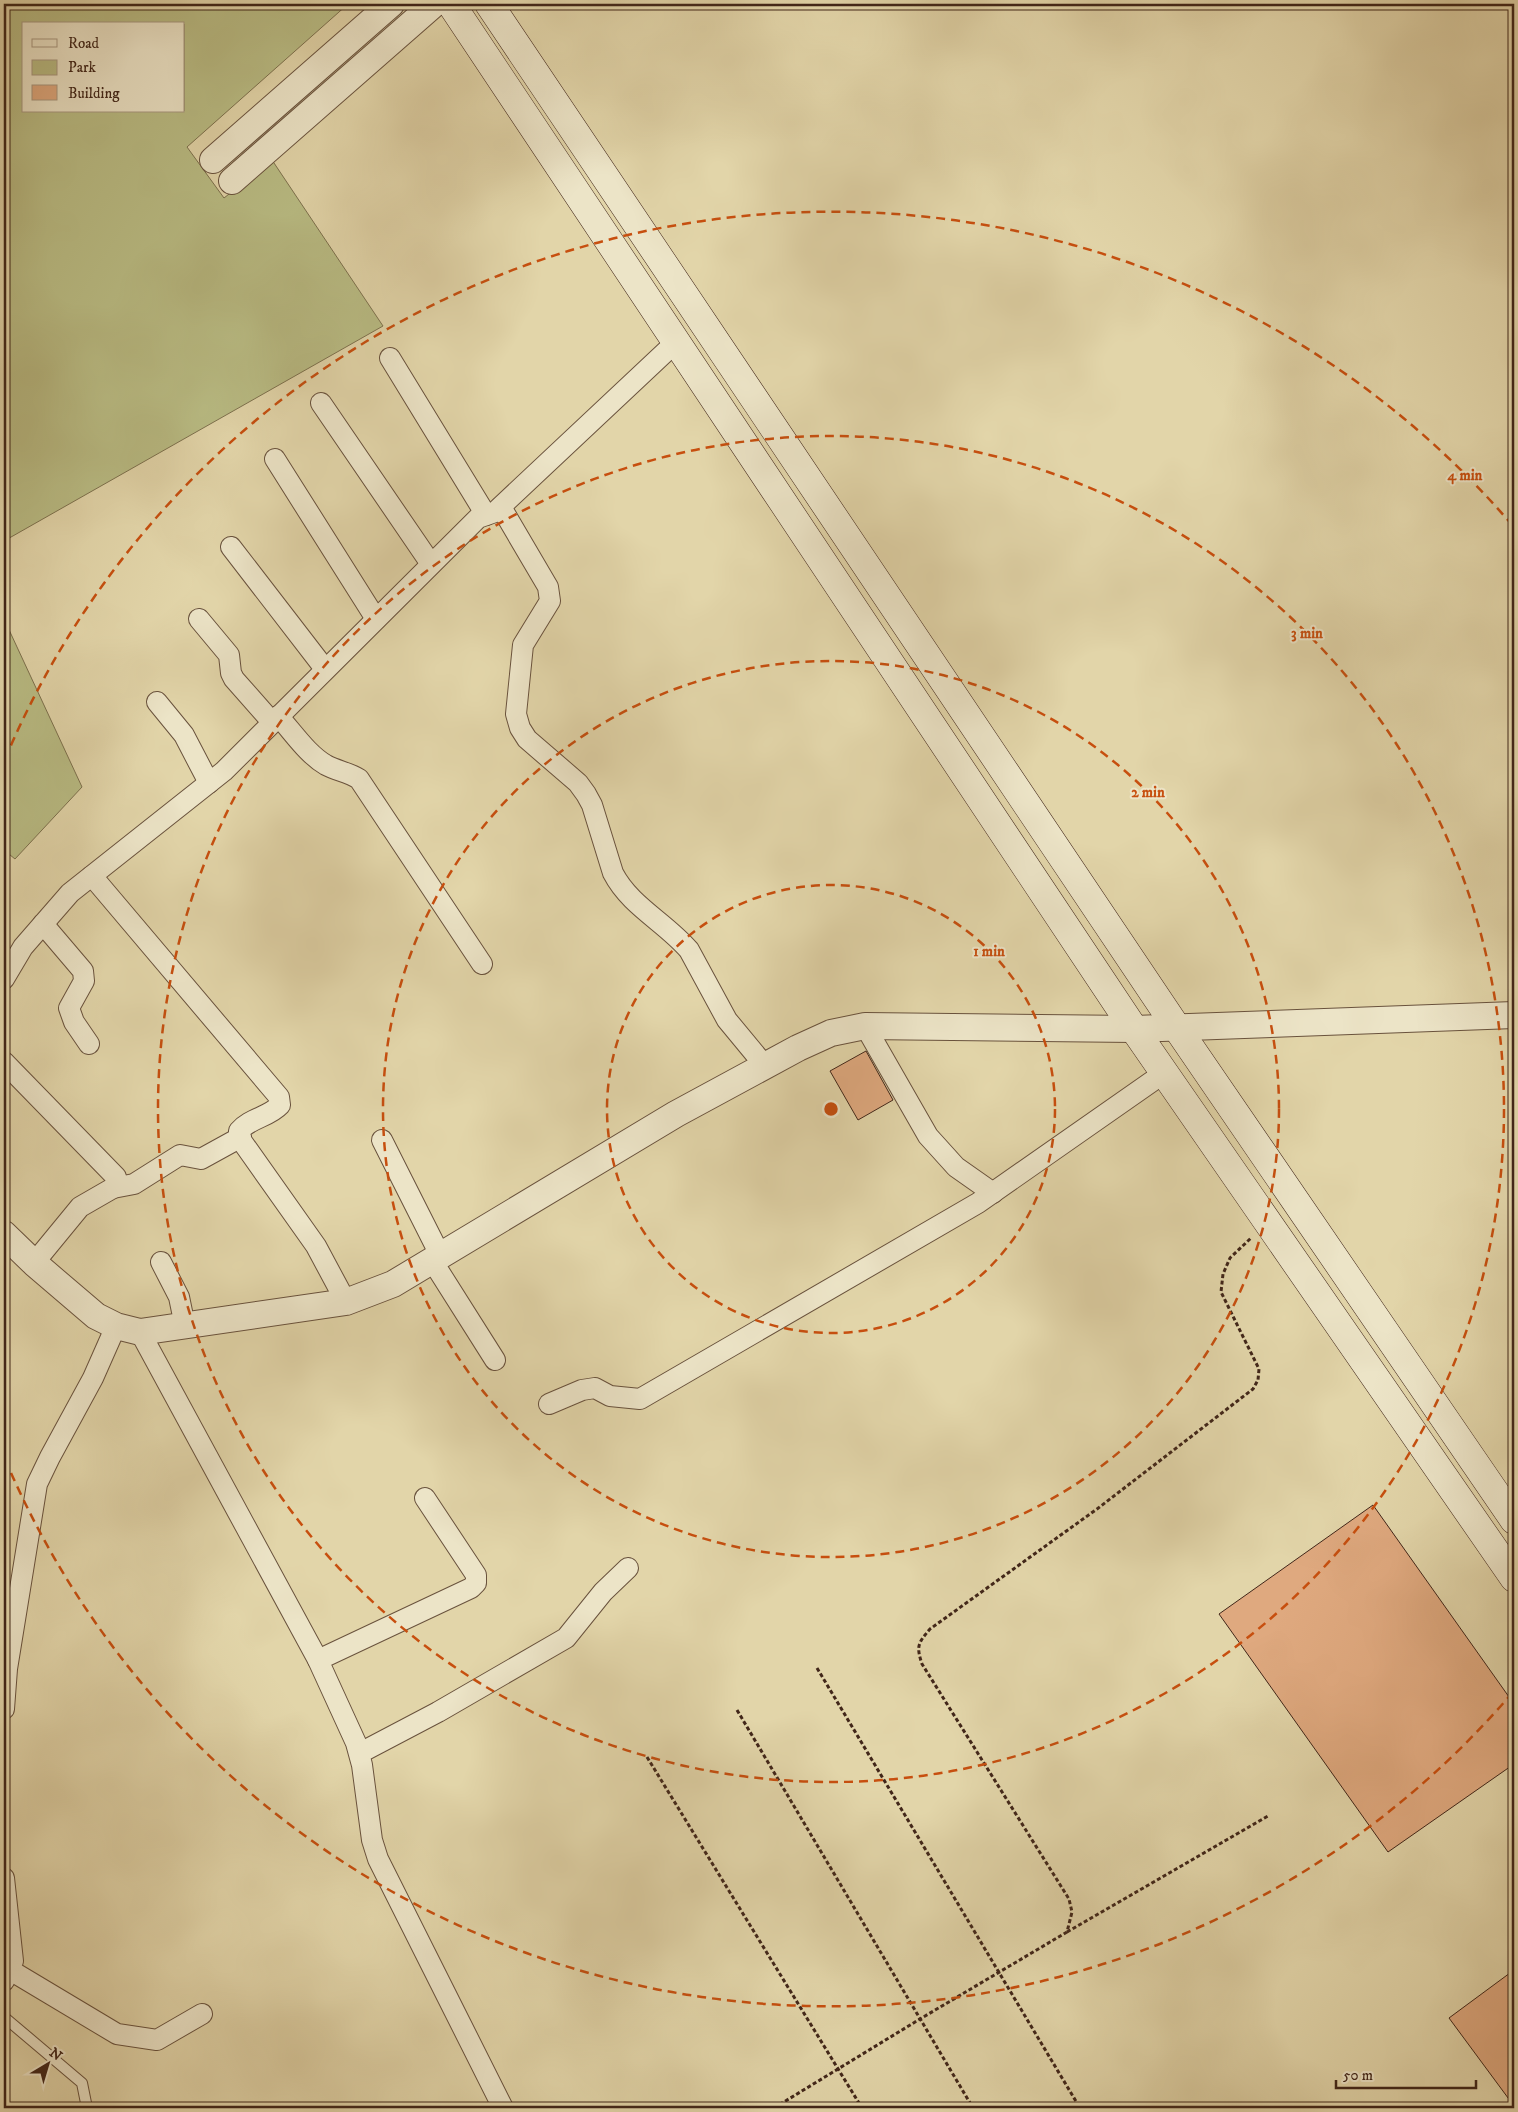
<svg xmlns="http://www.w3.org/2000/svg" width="1518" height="2112" font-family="'IM FELL DW Pica',serif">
  <rect width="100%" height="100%" fill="#e2d5a9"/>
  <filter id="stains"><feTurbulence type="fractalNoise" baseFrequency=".004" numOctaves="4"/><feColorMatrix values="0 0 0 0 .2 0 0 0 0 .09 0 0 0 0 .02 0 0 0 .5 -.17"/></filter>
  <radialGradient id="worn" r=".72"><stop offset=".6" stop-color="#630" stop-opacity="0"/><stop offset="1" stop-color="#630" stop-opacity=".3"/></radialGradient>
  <g fill="#b9bc84" stroke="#7d714e" fill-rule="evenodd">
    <path d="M 4,4 L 348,4 L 187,147 L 224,198 L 272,160 L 383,326 L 4,541 ZM 24,24 L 184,24 L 184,111 L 24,111 Z"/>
    <path d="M 4,619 L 82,787 L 15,859 L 4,850 Z"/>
  </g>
  <g fill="#dfa97f" stroke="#412619">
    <path d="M 866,1051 L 893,1100 L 858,1120 L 830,1071 Z"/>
    <path d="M 1373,1505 L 1514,1704 L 1514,1764 L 1388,1852 L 1219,1614 Z"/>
    <path d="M 1514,1970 L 1514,2106 L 1449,2018 Z"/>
  </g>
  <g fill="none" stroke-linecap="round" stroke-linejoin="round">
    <defs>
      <path id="service" d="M 4,2017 L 82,2083 L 87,2108"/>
      <g id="minor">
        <path d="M 390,358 L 486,515"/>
        <path d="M 321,403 L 431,564"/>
        <path d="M 275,459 L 376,619"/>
        <path d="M 501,507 L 548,587 L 550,601 L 523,645 L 516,714 L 520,728 L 527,739 L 578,783 L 586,794 L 592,805 L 613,873 C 630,906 665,922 689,950 L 727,1020 L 765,1066"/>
        <path d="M 231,547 L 325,669"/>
        <path d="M 199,619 L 229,655 L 231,673 L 234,679 L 272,722"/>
        <path d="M 157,702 L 184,735 L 209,783"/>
        <path d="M 278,716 C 293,732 307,754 326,765 C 337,771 348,772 359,779 L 482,964"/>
        <path d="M 92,876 L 279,1097 L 280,1105 C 269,1117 250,1118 239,1131 L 241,1140 L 316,1246 L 346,1302"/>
        <path d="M 43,924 L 83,971 L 84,981 L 69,1008 L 74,1022 L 89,1044"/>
        <path d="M 4,979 L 23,947 L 70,893 L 224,771 L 478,518 L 495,512 L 676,342"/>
        <path d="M 865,1026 L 928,1136 L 956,1167 L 993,1193"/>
        <path d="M 4,1062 L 116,1177 L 117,1183 L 113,1188 L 80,1207 L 34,1263"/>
        <path d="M 382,1140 L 441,1257"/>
        <path d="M 113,1188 L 134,1184 L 180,1155 L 201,1159 L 241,1137"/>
        <path d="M 161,1262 L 179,1297 L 185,1326"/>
        <path d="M 433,1262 L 495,1360"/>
        <path d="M 140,1332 L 318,1660 L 356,1743 L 362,1765 L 372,1840 L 378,1859 L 503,2108"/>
        <path d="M 549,1404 L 582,1390 L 595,1388 L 610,1396 L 640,1399 L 978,1203 L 1164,1073"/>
        <path d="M 318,1660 L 471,1588 L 476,1583 L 476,1575 L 425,1498"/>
        <path d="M 4,1709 L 7,1669 L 37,1484 L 50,1457 L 93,1378 L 116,1326"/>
        <path d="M 360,1753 L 438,1712 L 566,1638 L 603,1592 L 628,1568"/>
        <path d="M 4,1878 L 13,1961 L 4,1981"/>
        <path d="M 10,1970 L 117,2034 L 157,2040 L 202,2014"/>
      </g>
      <g id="tertiary">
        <path d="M 213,160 L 391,4"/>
        <path d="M 232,181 L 434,4"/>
        <path d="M 4,1234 L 34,1263 L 96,1316 L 116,1326 L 140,1332 L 346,1302 L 393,1284 L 676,1114 L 798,1048 L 831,1033 L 865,1026 L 1134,1029 L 1514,1015"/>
      </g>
      <g id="secondary">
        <path d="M 451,4 L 1134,1029 L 1514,1578"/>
        <path d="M 489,4 L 1177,1028 L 1514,1520"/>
      </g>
    </defs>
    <use href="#service" stroke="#69523d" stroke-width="12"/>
    <use href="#minor" stroke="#69523d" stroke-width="22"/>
    <use href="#tertiary" stroke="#69523d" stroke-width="28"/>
    <use href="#secondary" stroke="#412619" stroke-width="29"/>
    <g stroke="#412619" stroke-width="3" stroke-dasharray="4 2.5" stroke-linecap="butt">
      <path d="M 817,1668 L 1080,2108"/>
      <path d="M 737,1710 L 973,2108"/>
      <path d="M 647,1757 L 862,2108"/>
      <path d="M 1067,1932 L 1268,1816"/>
      <path d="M 774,2108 L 920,2019 L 1067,1932 L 1072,1912 L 1069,1899 L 922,1664 C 916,1646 918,1643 930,1629 L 1097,1509 L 1253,1389 L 1258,1380 L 1259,1369 L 1221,1292 L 1223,1274 L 1230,1258 L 1251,1238"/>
    </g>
    <use href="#service" stroke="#ece4c7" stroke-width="10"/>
    <use href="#minor" stroke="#ece4c7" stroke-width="20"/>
    <use href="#tertiary" stroke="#ece4c7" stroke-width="26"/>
    <use href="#secondary" stroke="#ece4c7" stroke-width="28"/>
  </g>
  <g fill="none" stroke="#c74f0f" stroke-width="2.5" stroke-dasharray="9 6">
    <circle cx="831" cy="1109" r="224"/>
    <circle cx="831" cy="1109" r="448"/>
    <circle cx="831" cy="1109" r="673"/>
    <path d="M1513 1692A897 897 0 0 1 5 1459M5 759A897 897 0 0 1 1513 526"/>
  </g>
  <circle cx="831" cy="1109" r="8" fill="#c74f0f" stroke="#ece4c7" stroke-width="2.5"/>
  <g font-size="15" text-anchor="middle" font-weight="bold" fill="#c74f0f" stroke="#ece4c7" stroke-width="4" stroke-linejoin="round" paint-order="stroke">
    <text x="1465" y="480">4 min</text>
    <text x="1307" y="638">3 min</text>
    <text x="1148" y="797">2 min</text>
    <text x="989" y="956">1 min</text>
  </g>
  <rect width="1518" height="2112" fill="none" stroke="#e2d5a9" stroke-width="20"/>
  <rect x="5" y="5" width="1508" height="2102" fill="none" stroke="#412619" stroke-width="2.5"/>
  <rect x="10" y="10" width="1498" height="2092" fill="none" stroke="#412619"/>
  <rect x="22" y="22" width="162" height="90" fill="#ece4c7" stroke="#a89881"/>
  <rect x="32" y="39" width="25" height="8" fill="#ece4c7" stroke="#a89881"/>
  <text x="68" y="48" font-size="15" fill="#412619">Road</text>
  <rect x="32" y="60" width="25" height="15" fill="#b9bc84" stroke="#a89881"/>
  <text x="68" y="72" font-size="15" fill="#412619">Park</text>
  <rect x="32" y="85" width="25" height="15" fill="#dfa97f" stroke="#a89881"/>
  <text x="68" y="98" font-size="15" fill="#412619">Building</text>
  <g transform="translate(48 2064) rotate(38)" stroke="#ece4c7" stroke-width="4" paint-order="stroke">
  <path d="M0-4L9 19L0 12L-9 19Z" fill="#412619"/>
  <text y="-8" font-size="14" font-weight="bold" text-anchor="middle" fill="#412619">N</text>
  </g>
  <path d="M1336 2080v8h140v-8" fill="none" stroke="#412619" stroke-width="2.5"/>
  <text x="1343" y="2080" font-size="15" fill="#412619" stroke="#ece4c7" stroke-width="4" paint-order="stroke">50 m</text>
  <rect width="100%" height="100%" filter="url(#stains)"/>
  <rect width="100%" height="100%" fill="url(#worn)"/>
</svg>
